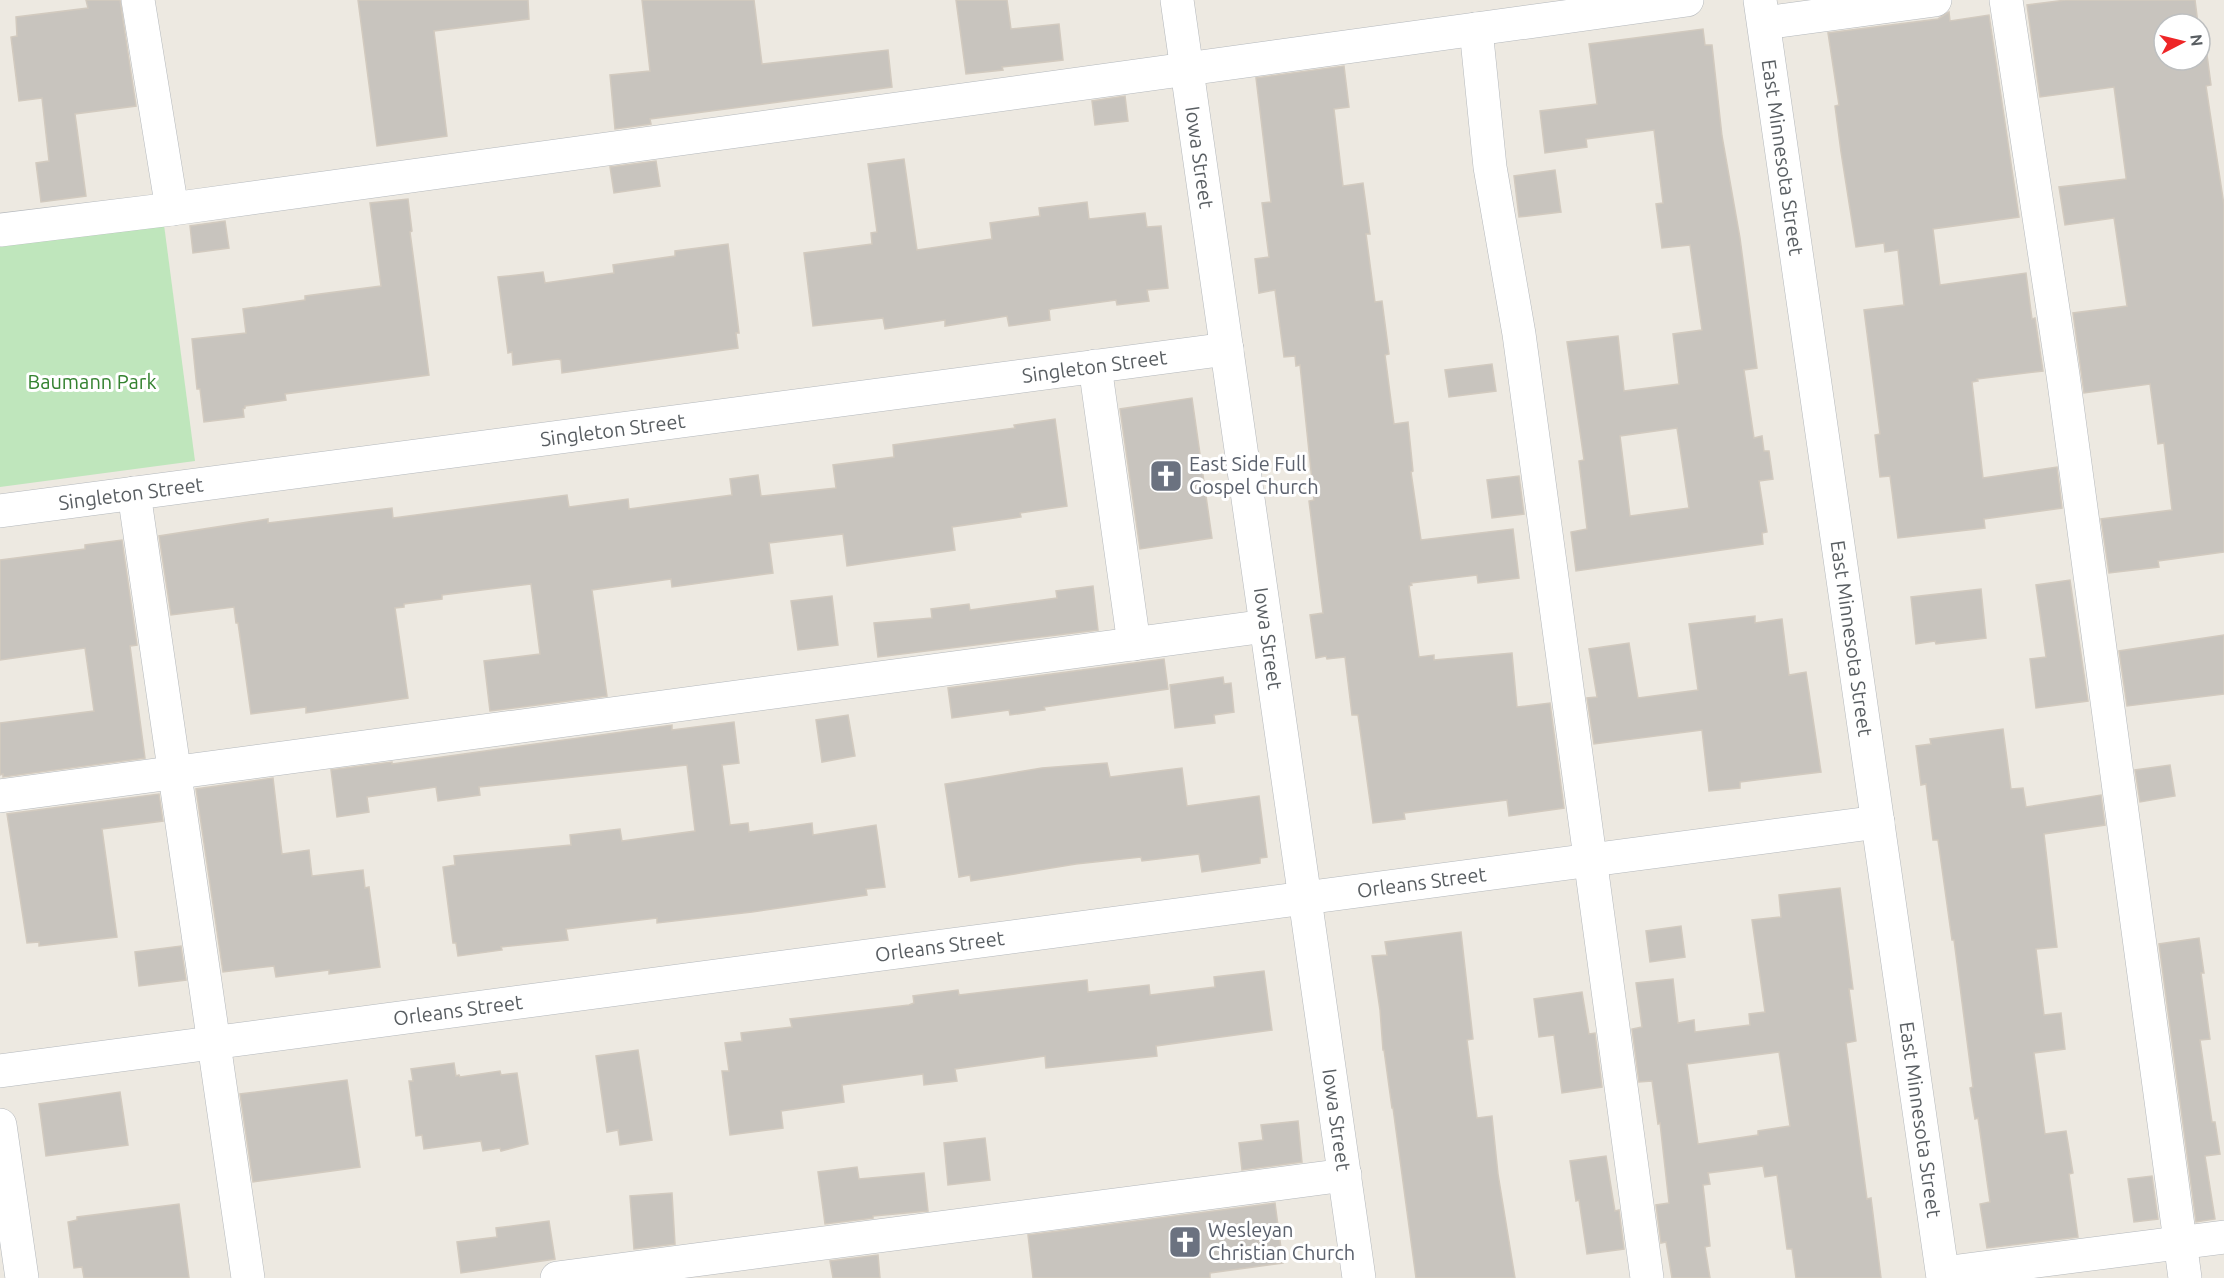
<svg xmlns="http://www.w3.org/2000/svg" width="2224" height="1278" font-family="Ubuntu,sans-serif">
  <rect width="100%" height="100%" fill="#ede9e1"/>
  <!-- green -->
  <polygon fill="#bfe6bc" points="163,217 195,461 0,487 0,238"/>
  <!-- building -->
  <g fill="#c8c4be" stroke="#d2cabf" stroke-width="1.5" fill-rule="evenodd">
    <polygon points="86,0 120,0 136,106 75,114 86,196 41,202 36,163 49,161 42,98 19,101 11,37 17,36 16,17 88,8"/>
    <polygon points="358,0 528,0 529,19 434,31 447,136 377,146"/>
    <polygon points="642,0 754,0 762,64 888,50 892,87 650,119 651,124 615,129 610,75 650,71"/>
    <polygon points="956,0 1007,0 1011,29 1059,24 1063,60 1002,67 1003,70 966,74"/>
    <polygon points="2066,0 2195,0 2198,24 2164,24 2164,60 2200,60 2200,39 2200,41 2205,40 2211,85 2206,86 2224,205 2224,552 2158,561 2159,567 2109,573 2101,519 2172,510 2164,443 2158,444 2150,384 2084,393 2073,313 2127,306 2114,218 2065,225 2059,187 2126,179 2126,177 2114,87 2040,97 2027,5"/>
    <polygon points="1949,12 1950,21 1989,15 2019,217 1933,229 1940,285 2026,273 2032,319 2035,318 2043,371 1977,379 1978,381 1972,382 1983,478 2057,467 2062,508 1984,519 1985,528 1898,538 1890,476 1880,477 1875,435 1880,434 1864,310 1904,305 1898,250 1885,252 1884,243 1856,247 1841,152 1835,106 1839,105 1828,33 1938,19"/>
    <path d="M1703,29L1705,45H1712L1722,136L1740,238L1757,368L1744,370L1754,438L1762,436L1764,451H1769L1773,479L1759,481L1767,532L1762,533L1763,544L1576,571L1571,532L1587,529L1579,461L1584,460L1567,342L1618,336L1624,391L1679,384L1673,334L1702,330L1690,245L1662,248L1656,204L1663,203L1654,130L1586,139L1587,147L1545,153L1540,111L1597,104L1589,44ZM1677,428L1689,508L1630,516L1620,436Z"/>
    <polygon points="1344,66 1349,107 1334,109 1343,186 1363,183 1370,234 1366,234 1375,302 1382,301 1389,354 1385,355 1394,424 1408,422 1413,471 1411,472 1421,540 1513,529 1519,578 1478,583 1477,575 1411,583 1412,585 1409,586 1419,657 1434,655 1434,660 1512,653 1517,707 1550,703 1564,808 1509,816 1507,800 1404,813 1405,819 1373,823 1358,715 1352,715 1345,657 1327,659 1326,656 1316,658 1310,615 1323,613 1309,501 1314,500 1300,365 1296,366 1295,356 1284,357 1275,290 1259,293 1255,259 1269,257 1262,203 1271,202 1256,78"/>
    <polygon points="1125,96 1128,121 1095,125 1092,101"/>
    <polygon points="904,159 917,250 992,239 990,223 1040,216 1039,208 1087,202 1089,219 1145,213 1147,227 1161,226 1168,288 1147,290 1149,301 1117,305 1116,300 1051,309 1049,310 1050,320 1009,326 1007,316 945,326 945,320 885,329 883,318 813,326 804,253 872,244 871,233 877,232 868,164"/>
    <polygon points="656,161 660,186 614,193 610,167"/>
    <polygon points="1555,170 1561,212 1519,217 1514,176"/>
    <polygon points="408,199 412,231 410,232 429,375 285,394 286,400 245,406 245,408 243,409 244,417 204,422 200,389 197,389 192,339 246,333 243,309 305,300 305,296 381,286 370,203"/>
    <polygon points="225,221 229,248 193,253 190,226"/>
    <polygon points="728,244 739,333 736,333 738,348 562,373 561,360 558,359 513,365 512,352 508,353 498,277 543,272 545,283 614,273 613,265 675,256 675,251"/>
    <polygon points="1492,364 1496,391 1449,397 1445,370"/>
    <polygon points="1192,398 1212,538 1140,549 1120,409"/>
    <polygon points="1055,419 1067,506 1020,513 1021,517 952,527 955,550 847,566 843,534 769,543 773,573 672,587 671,579 592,590 607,696 490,711 484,661 540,654 531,584 442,595 442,599 404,604 404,607 395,608 408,698 306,713 306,707 251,714 238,623 236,623 234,607 171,615 159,536 268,519 268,523 392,508 393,518 567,495 569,507 628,499 629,509 732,495 730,479 758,475 761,496 836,488 833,465 894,457 893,445 1015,428 1014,425"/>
    <polygon points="1519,476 1524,514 1492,518 1487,480"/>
    <polygon points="122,540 137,645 130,646 145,758 3,777 3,774 0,775 0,723 94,711 85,648 0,660 0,560 85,549 85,545"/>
    <polygon points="2070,580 2088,701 2036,708 2030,659 2046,657 2036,585"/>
    <polygon points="1093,586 1098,630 878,657 874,623 932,618 931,609 969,604 970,610 1057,598 1056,591"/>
    <polygon points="1981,589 1986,638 1936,644 1935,641 1916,644 1911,597"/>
    <polygon points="832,596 838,645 798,650 791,601"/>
    <polygon points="1755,616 1755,623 1782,619 1789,675 1806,672 1821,772 1740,782 1740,788 1709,791 1702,730 1594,744 1587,698 1597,697 1589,649 1629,643 1638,698 1698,690 1689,624"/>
    <polygon points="2224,635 2224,694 2127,706 2119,651"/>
    <polygon points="1164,659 1168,689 1044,707 1045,710 1010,715 1009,710 952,718 948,688"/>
    <polygon points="1223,677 1224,684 1231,683 1234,712 1214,715 1215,723 1175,728 1170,685"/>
    <polygon points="848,715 855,756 822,762 816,720"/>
    <polygon points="734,722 739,763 722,765 730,825 748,823 749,832 812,823 813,835 876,825 885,887 866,889 867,895 752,912 657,923 657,918 566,929 568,940 501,947 502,950 458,956 456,943 453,943 443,867 455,865 454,856 571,845 570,835 620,829 622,841 695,831 687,765 479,787 480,795 438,801 436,787 367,797 369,812 337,817 331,770 392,762 392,764 672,725 672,730"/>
    <polygon points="2003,729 2011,789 2023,788 2026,807 2101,795 2105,825 2044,834 2057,947 2036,949 2044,1015 2061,1013 2065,1049 2034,1053 2045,1134 2066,1131 2073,1173 2069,1174 2078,1237 1987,1248 1980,1204 1990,1202 1978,1118 1975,1119 1970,1088 1973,1087 1954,940 1952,940 1938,840 1933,840 1926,784 1921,785 1916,746 1931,744 1930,739"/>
    <polygon points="1107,763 1110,777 1182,768 1187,806 1259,796 1267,857 1260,858 1260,863 1202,872 1199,854 1142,861 1141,857 1076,864 971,881 970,875 959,877 945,784 1042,768"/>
    <polygon points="2170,765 2175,796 2140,802 2135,770"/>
    <polygon points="273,778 282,854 309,850 312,876 363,870 365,888 369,887 380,967 329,974 329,970 276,977 274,966 223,972 196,789"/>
    <polygon points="159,794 163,821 102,829 117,937 39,946 39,942 27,943 7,814"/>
    <path d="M1840,888L1853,989H1849L1856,1041L1846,1043L1867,1199L1871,1198L1881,1278H1796L1792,1249H1787L1777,1175L1765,1177L1763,1166L1708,1173L1710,1184L1703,1185L1710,1246L1705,1247L1710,1278H1672L1666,1242L1661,1243L1656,1205L1669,1203L1660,1123L1658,1124L1652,1081L1639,1082L1632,1029L1642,1027L1636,983L1673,979L1678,1023L1694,1020L1695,1032L1750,1025L1749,1014L1765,1012L1752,920L1781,917L1779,895ZM1779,1052L1790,1126L1758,1131V1135L1698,1144L1687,1064Z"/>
    <polygon points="1681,926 1685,957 1650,962 1646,931"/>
    <polygon points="1461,932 1473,1039 1467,1040 1477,1118 1492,1116 1498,1174 1515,1278 1416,1278 1393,1108 1392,1108 1384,1050 1383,1050 1380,1010 1372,956 1387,955 1385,942"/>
    <polygon points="2199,938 2204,973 2201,973 2210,1039 2200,1040 2212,1122 2215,1122 2220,1154 2205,1156 2215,1219 2196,1222 2159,944"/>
    <polygon points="181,946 186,980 139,986 135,952"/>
    <polygon points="1264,971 1272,1030 1156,1046 1157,1056 1046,1068 1045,1056 955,1069 957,1081 924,1085 923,1074 842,1085 844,1102 781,1111 783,1128 730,1135 722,1071 729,1071 725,1043 742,1041 741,1033 792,1027 790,1019 909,1005 914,1003 913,996 958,990 959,995 1087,980 1088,992 1149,985 1150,995 1215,987 1214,977"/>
    <polygon points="1582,992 1589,1034 1595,1033 1602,1087 1562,1093 1554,1035 1539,1037 1534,999"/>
    <polygon points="638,1050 652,1140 620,1145 618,1130 607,1132 596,1056"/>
    <polygon points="454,1063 456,1076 459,1075 460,1077 500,1071 501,1075 517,1073 528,1144 501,1151 500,1148 483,1151 481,1141 424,1149 422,1135 416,1136 409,1081 413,1081 411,1069"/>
    <polygon points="347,1080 360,1167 253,1182 240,1094"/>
    <polygon points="120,1092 128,1145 46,1156 39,1104"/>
    <polygon points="1298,1121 1302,1162 1242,1170 1239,1143 1263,1140 1261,1125"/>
    <polygon points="985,1138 990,1180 948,1185 944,1143"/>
    <polygon points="1606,1156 1615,1211 1619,1210 1624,1249 1587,1254 1579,1200 1576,1201 1570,1161"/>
    <polygon points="857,1167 859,1179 924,1173 928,1211 873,1216 873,1218 825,1224 818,1172"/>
    <polygon points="2152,1176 2158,1219 2134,1222 2128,1179"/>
    <polygon points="672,1193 675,1244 634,1249 630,1196"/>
    <polygon points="1275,1203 1283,1263 1210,1273 1210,1278 1033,1278 1028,1235"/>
    <polygon points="179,1204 189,1278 84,1278 82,1267 74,1268 68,1222 77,1220 77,1217"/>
    <polygon points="549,1221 555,1259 461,1273 457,1242 497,1237 496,1228"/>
    <polygon points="878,1255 880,1278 833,1278 830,1261"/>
  </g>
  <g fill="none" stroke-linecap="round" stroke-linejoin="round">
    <!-- minor casing -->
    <g stroke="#b4b8bc" stroke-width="34">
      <g id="minor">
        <polyline points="138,0 172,209"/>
        <path id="s1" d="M1177,0L1359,1278"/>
        <path id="s2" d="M1760,0L1943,1278"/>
        <polyline points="2006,0 2063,375 2185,1278"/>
        <polyline points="1764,23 1935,0"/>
        <polyline points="1476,29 1490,167 1519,334 1647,1278"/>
        <polyline points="0,230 172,209 1687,0"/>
        <polyline points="1095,366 1134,644"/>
        <polyline points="134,493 248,1278"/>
        <path id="s3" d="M0,511L1227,349"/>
        <polyline points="0,796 1266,626"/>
        <path id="s4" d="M0,1071L1878,822"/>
        <polyline points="0,1125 22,1278"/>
        <polyline points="1943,1273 2224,1237"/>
        <polyline points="557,1278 1345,1175"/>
      </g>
    </g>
    <!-- minor -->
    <use href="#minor" stroke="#fff" stroke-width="33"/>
  </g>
  <!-- icons -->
  <defs>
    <g id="church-square" transform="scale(1.725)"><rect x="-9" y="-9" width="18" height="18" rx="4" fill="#6b7280" stroke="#fff"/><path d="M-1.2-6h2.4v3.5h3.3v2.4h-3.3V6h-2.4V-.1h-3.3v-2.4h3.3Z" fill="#fff"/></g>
  </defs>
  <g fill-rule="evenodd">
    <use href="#church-square" x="1166" y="476"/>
    <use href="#church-square" x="1185" y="1242"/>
  </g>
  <g text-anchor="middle" stroke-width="6" stroke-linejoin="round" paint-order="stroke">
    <!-- street labels -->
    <g font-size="20" fill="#595e62" stroke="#fff">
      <text dy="7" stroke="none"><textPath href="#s1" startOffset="159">Iowa Street</textPath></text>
      <text dy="7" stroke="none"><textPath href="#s2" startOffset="159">East Minnesota Street</textPath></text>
      <text dy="7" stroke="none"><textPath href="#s3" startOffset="1104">Singleton Street</textPath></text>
      <text dy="7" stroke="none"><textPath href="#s3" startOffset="618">Singleton Street</textPath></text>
      <text dy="7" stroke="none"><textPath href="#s3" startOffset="132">Singleton Street</textPath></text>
      <text dy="7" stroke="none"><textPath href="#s1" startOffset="645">Iowa Street</textPath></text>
      <text dy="7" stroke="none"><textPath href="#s2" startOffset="645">East Minnesota Street</textPath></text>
      <text dy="7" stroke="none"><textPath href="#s4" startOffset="1434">Orleans Street</textPath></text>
      <text dy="7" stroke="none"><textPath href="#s4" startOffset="948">Orleans Street</textPath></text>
      <text dy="7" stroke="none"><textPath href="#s4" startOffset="462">Orleans Street</textPath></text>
      <text dy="7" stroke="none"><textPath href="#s1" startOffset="1131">Iowa Street</textPath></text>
      <text dy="7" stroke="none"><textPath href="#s2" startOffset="1131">East Minnesota Street</textPath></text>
    </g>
    <!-- park labels -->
    <g font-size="20" fill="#348230" stroke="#fff">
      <text x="92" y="389">Baumann Park</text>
    </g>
    <!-- worship labels -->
    <g font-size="20" fill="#5b616d" stroke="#fff" text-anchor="start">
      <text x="1189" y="471">East Side Full<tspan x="1189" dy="23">Gospel Church</tspan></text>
      <text x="1208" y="1237">Wesleyan<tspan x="1208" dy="23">Christian Church</tspan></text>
    </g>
  </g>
  <!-- north arrow -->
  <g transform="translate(2182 42) rotate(83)"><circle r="28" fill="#ffffff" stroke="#bdbfc0" stroke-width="1.5"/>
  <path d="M0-4.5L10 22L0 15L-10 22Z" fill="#ee2527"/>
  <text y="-9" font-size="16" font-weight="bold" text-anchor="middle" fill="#595e62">N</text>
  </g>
</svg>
